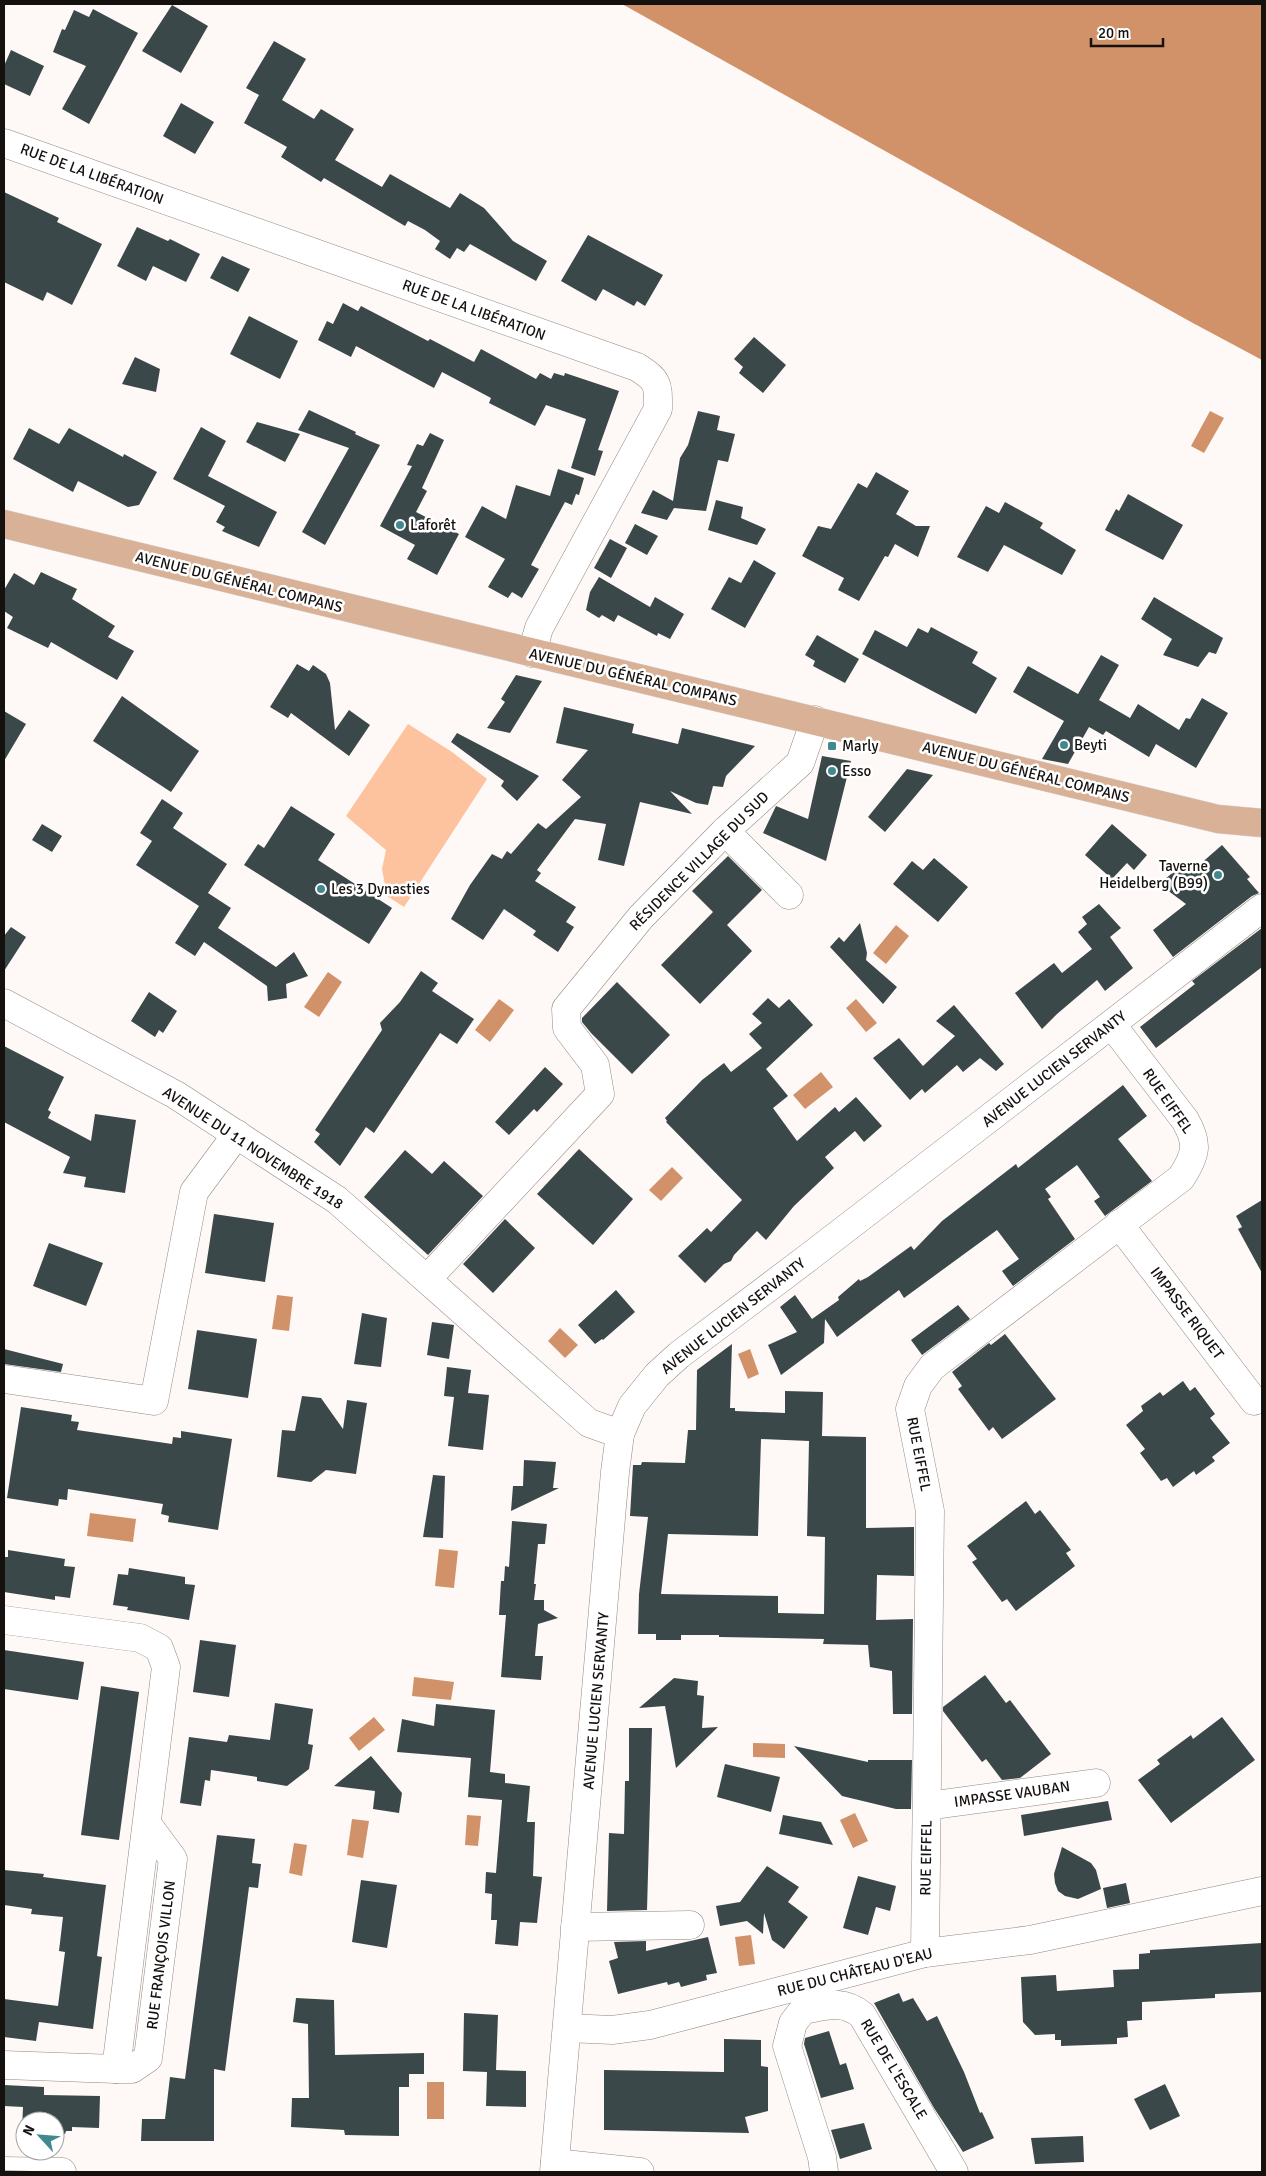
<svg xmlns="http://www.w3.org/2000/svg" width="1266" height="2176" font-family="Signika,sans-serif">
  <rect width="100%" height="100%" fill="#fef9f6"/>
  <!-- green -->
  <polygon fill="#fdc29e" points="408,724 452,752 487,779 404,907 387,896 382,869 386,850 346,816"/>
  <!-- water -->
  <g fill="#d1926a">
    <polygon points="622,4 1262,4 1262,360 1191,322"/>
    <polygon points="1210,411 1224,418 1204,453 1191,446"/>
    <polygon points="896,925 909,936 886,964 873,953"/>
    <polygon points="328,972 342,982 319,1017 304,1007"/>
    <polygon points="499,999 514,1010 490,1042 475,1030"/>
    <polygon points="856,999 877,1023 866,1032 846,1008"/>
    <polygon points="821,1072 833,1087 805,1109 793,1095"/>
    <polygon points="672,1167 683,1178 661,1201 649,1190"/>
    <polygon points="277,1295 293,1297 289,1331 272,1329"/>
    <polygon points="560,1328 578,1345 565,1358 548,1341"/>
    <polygon points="750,1349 759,1374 748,1379 738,1354"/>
    <polygon points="90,1513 136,1519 133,1542 87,1536"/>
    <polygon points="439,1549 458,1551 454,1588 435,1586"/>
    <polygon points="414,1677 454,1682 451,1700 412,1696"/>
    <polygon points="374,1717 385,1730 359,1751 349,1738"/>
    <polygon points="753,1743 785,1744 785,1758 753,1757"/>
    <polygon points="855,1813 868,1841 853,1848 840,1820"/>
    <polygon points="467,1815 481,1816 478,1846 465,1845"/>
    <polygon points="352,1819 369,1821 363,1858 347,1855"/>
    <polygon points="294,1843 307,1845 302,1876 289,1873"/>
    <polygon points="751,1935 755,1964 739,1966 735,1937"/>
    <rect x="427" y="2082" width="17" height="37"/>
  </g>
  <!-- building -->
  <g fill="#3b4849" fill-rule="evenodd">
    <polygon points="172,5 208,26 181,73 142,51"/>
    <polygon points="93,9 138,33 89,124 62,109 86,66 53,52 62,29 65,30 74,10 89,17"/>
    <polygon points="274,41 306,59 282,100 314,119 321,109 354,129 335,160 382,187 390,174 450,208 460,193 484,208 513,241 547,261 536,281 470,244 464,252 457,248 450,259 435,249 440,241 425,230 408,221 405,226 324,178 321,182 281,157 287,147 244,123 259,95 246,88"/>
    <polygon points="11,50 44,66 30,96 4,84 4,66"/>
    <polygon points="181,103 214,122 195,154 163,136"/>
    <polygon points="4,192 59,218 57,222 102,244 72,305 47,292 43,301 4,282"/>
    <polygon points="137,227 168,241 170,239 200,254 186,282 153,266 146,281 117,266"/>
    <polygon points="588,235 663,275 645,306 637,301 634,306 603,289 596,301 561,281"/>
    <polygon points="222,256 250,269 238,292 210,278"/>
    <polygon points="343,303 358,311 361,306 428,341 430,339 474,362 481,349 536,379 540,373 551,379 554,373 564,376 565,373 619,391 598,450 603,451 595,476 571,468 586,419 546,405 535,426 489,403 491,398 442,372 434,388 356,346 351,357 318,340 327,321 333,324"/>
    <polygon points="249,316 298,341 280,379 230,354"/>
    <polygon points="754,337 786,365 763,393 739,373 743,367 734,359"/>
    <polygon points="135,357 160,369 156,392 122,384"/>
    <polygon points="309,410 356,432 355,434 370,441 380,445 325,545 302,532 349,448 298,430"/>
    <polygon points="698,411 720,416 717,430 735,434 728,462 718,460 706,511 674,508 667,520 641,513 653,490 673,501 680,458 688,445"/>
    <polygon points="257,422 300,434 285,462 246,442"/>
    <polygon points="201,427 226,441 208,476 277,512 259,547 222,531 225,527 216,522 225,506 173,479"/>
    <polygon points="29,428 59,444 69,428 123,457 124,454 157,472 139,505 128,507 78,481 73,492 13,459"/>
    <polygon points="430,433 444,440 422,488 427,491 416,512 459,534 437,575 407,559 415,545 380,526 412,466 407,465 417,444 423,446"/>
    <polygon points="558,469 584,478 579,495 576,494 572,505 565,502 531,565 539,569 522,598 512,592 508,598 488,587 505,559 465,537 482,506 506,519 516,485 550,496"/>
    <polygon points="876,472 909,491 896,514 916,526 930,526 918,557 895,544 888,557 885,556 859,601 838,590 844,578 802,556 818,526 831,529 858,483 867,488"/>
    <polygon points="1128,494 1183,525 1163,560 1105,530 1116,509 1119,511"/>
    <polygon points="716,500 743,507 741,518 766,529 757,545 708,530"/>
    <polygon points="1005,502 1043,523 1040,528 1076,550 1062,575 1004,545 988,572 957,557 986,506 999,513"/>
    <polygon points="635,524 658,536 647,555 625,543"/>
    <polygon points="610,539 627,548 611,578 594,568"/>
    <polygon points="754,560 776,573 745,628 711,609 729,577 741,583"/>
    <polygon points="41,572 77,589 72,599 115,626 108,637 134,651 117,680 51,642 48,648 7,628 13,617 4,611 4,590 14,573 34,585"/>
    <polygon points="599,577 650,607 655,597 684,614 670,639 658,633 657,636 618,615 614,622 602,615 599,618 586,610 590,592"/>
    <polygon points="1154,597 1223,638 1216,654 1209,652 1198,667 1163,655 1172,639 1141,619"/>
    <polygon points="931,627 978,652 972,663 997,678 976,714 862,654 875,630 907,647 918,628 928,633"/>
    <polygon points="817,635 859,659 845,683 813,666 815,661 805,655"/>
    <polygon points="1101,655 1119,665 1099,700 1130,718 1138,704 1179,730 1186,718 1190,719 1202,698 1228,713 1196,768 1156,744 1149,757 1106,731 1103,735 1089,727 1068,764 1042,759 1064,721 1013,692 1028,666 1078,694"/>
    <polygon points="297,664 309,671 313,665 326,674 330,683 335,730 349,710 370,725 349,756 291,713 288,718 270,707"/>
    <polygon points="516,675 542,681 510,733 487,728 505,702 501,699"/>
    <polygon points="122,696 199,751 171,792 93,741"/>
    <polygon points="564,707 634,724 632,733 678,744 682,728 755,746 726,776 723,787 713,786 708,805 696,803 670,791 692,814 640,802 624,866 598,860 606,824 575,819 537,870 541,873 535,881 576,907 566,922 574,927 558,952 533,935 536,931 504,909 483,940 451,919 470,885 492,854 502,859 507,851 511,854 538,823 546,829 581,797 562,780 588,750 556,743"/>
    <polygon points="4,711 26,724 4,761"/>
    <polygon points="457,733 539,776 517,801 501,786 504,781 451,742"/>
    <polygon points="822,756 851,761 826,861 763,833 776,806 808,819"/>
    <polygon points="907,769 933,775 885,832 868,817"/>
    <polygon points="162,799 183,813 173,828 227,864 208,893 231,908 218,928 276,967 294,952 308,976 286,984 287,998 268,1001 267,986 204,942 195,956 175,943 199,906 136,865 152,841 140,833"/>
    <polygon points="291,806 335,834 318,860 392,908 369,944 244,865 258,844 264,848"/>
    <polygon points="42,824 62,836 52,852 32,840"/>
    <polygon points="1112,824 1147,855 1134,870 1127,863 1112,879 1085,855"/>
    <polygon points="1222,845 1250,877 1247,879 1259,893 1252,896 1173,957 1153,930 1186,904 1159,884 1182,865 1199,865"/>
    <polygon points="728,856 762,890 727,925 752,951 700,1004 661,965 713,912 692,891"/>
    <polygon points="934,858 968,887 938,922 893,884 912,861 923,870"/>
    <polygon points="1099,904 1121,928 1110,937 1133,968 1105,991 1097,980 1057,1014 1042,1029 1015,993 1054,963 1062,973 1092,949 1078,932 1087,924 1082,917"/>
    <polygon points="860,923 867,953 866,960 897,987 883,1004 830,947 839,937 844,942"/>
    <polygon points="11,927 26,937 4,971 4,936"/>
    <polygon points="1262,928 1262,967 1156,1048 1140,1027 1195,984 1192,981"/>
    <polygon points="421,971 438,983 432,991 474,1019 457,1044 440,1033 374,1133 366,1127 340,1166 314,1142 320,1134 315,1130 382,1030 380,1023 400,1002"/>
    <polygon points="617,982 670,1035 632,1074 591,1033 582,1022 582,1018"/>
    <polygon points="149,992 177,1011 163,1033 159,1030 155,1037 131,1021"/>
    <polygon points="768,998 779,1008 789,999 813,1025 766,1069 788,1096 773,1108 797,1141 835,1107 839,1112 856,1097 882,1126 864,1142 855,1131 825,1157 834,1168 794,1206 766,1240 757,1231 734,1255 731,1261 724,1264 705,1283 678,1256 707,1228 711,1232 742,1200 666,1122 667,1121 665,1118 702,1080 724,1063 731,1072 762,1048 749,1034 762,1023 752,1014"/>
    <polygon points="954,1005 1004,1064 996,1071 980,1058 963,1072 957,1065 925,1093 922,1089 910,1100 873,1058 899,1038 923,1066 955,1036 936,1021"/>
    <polygon points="4,1046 64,1077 48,1110 51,1112 48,1118 91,1141 95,1114 136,1120 125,1193 84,1187 86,1177 63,1173 70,1157 4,1122"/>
    <polygon points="545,1067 563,1084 537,1112 534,1109 509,1135 495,1122"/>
    <polygon points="1123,1085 1147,1116 1118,1139 1152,1181 1105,1216 1094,1201 1100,1197 1077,1165 1045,1189 1051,1197 1048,1199 1075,1239 1013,1286 1002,1271 1019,1259 997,1230 904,1298 899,1290 837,1337 825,1319 824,1343 781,1375 768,1345 797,1332 780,1307 795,1295 812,1319 839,1300 838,1297 859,1279 860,1281 868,1277 911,1246 914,1250 942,1221 1016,1164 1018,1168"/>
    <polygon points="579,1149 633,1199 593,1245 537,1194"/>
    <polygon points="405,1150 432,1174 444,1161 483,1196 428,1255 364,1197"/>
    <polygon points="1262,1200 1262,1273 1238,1229 1242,1227 1236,1216"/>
    <polygon points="214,1214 274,1223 265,1282 205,1273"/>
    <polygon points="505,1219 535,1248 493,1293 463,1264"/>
    <polygon points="49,1243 103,1263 86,1306 33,1286"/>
    <polygon points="616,1290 635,1312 603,1340 602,1339 595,1344 578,1325"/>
    <polygon points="958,1305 970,1319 922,1355 911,1340"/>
    <polygon points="362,1313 387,1318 381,1367 354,1364"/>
    <polygon points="432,1322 454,1325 449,1359 427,1355"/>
    <polygon points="197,1330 257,1339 248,1398 188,1389"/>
    <polygon points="1005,1334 1056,1399 1002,1439 993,1427 989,1431 958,1389 962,1386 952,1372 989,1343 991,1345"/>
    <path d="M732,1344L730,1408H735V1411L785,1413V1391L823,1392L822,1436L866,1437V1528L914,1527V1576L877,1575L876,1620L913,1619L912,1714H893L892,1671L870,1667L868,1645L823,1644L824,1639L719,1637V1635H681V1640H656V1634H638L639,1594L648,1517L630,1516L633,1465H641L642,1462L685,1463L688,1430H696L697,1370ZM761,1439L809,1441L807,1536L825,1537L824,1614L778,1613V1596L661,1594L668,1534L758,1536Z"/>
    <polygon points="4,1349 63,1364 61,1372 4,1364"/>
    <polygon points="447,1367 471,1370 468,1393 489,1395 483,1450 448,1446 454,1397 444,1396"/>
    <polygon points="1183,1381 1190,1391 1195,1387 1215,1414 1210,1418 1230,1443 1212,1457 1215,1461 1196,1475 1194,1471 1173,1487 1167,1478 1161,1481 1140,1453 1145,1449 1126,1425 1143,1411 1141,1406 1160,1392 1163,1396"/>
    <polygon points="302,1396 321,1398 343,1429 347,1400 367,1403 356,1474 326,1470 311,1482 277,1477 282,1430 295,1431"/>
    <polygon points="21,1407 72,1415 71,1421 79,1422 77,1430 172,1444 173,1437 181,1438 181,1431 232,1439 218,1530 168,1522 169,1516 161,1514 163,1504 68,1489 67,1500 59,1499 58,1506 7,1498"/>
    <polygon points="524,1460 556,1462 553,1488 559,1488 511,1511 513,1486 523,1486"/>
    <polygon points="433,1475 445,1476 443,1538 423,1537"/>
    <polygon points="1026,1501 1035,1514 1040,1510 1071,1550 1066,1553 1075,1566 1016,1611 1007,1599 1002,1602 972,1562 977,1559 967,1546"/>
    <polygon points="512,1521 547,1524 545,1544 538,1544 534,1584 536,1584 534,1600 544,1600 544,1610 558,1618 538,1624 535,1656 543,1656 541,1680 501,1677 506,1615 499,1615 501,1581 504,1581 505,1566 509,1567"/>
    <polygon points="8,1550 65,1559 64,1566 75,1567 70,1598 55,1596 55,1600 4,1592 4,1557 8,1557"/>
    <polygon points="129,1568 185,1577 185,1584 195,1585 189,1620 127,1610 128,1607 113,1605 118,1574 128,1575"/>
    <polygon points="200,1640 236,1645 229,1697 193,1692"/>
    <polygon points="4,1650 84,1662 78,1700 4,1689"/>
    <polygon points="985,1675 1006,1703 1010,1700 1051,1754 1020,1778 1002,1780 986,1759 982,1762 943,1711 943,1707"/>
    <polygon points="674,1678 698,1681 697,1695 704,1696 702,1728 718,1727 676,1768 665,1706 639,1708"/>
    <polygon points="101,1686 139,1692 119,1840 81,1835"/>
    <polygon points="275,1703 313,1709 308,1744 313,1745 309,1769 287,1786 257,1781 257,1777 211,1770 210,1781 205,1780 201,1806 180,1803 189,1737 227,1742 229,1735 270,1740"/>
    <polygon points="436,1704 495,1710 490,1772 505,1774 505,1783 530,1786 527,1822 535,1822 533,1876 542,1877 537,1923 520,1922 518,1946 495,1944 497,1920 491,1920 492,1894 485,1893 486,1872 496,1873 502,1800 468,1797 471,1758 397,1752 402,1719 434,1726"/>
    <polygon points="1222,1717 1255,1760 1171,1823 1138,1780 1160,1764 1157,1760 1191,1735 1193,1739"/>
    <polygon points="629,1728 652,1728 647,1910 607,1911 609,1833 624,1834 625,1781 629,1781"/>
    <polygon points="794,1746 868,1762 868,1760 912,1760 911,1809 896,1809 842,1796"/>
    <polygon points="371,1756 402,1793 399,1813 373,1809 375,1791 334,1786"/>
    <polygon points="725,1764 780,1777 771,1812 717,1797"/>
    <polygon points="1108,1801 1112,1820 1024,1836 1021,1815"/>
    <polygon points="783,1815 821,1822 833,1845 779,1834"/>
    <polygon points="217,1835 255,1839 252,1863 261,1864 258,1888 249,1887 225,2071 214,2069 214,2141 141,2141 142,2119 165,2119 170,2077 185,2079"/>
    <polygon points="1062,1847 1091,1863 1096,1870 1101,1889 1078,1899 1065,1896 1058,1891 1055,1883 1054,1874"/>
    <polygon points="767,1866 799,1887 788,1902 808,1917 784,1949 772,1940 764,1913 763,1934 747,1921 720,1926 716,1906 740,1902"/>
    <polygon points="4,1870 44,1874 43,1877 106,1885 97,1956 102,1957 93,2029 39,2022 36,2041 4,2037 4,1999 58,2006 65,1952 59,1951 63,1917 31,1914 32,1909 4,1905"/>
    <polygon points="858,1876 896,1886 890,1911 876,1907 868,1935 843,1928"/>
    <polygon points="361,1880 397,1885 387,1948 352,1942"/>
    <polygon points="1126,1883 1130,1903 1107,1908 1103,1888"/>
    <polygon points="708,1937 717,1973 706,1975 707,1980 681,1987 679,1982 668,1985 667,1982 618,1994 609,1961 618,1958 614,1942 646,1941 646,1951"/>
    <polygon points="1262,1943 1262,1992 1215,1994 1215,1998 1142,2002 1142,2020 1127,2021 1128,2037 1117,2038 1117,2044 1061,2046 1061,2040 1055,2040 1055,2034 1035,2035 1023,2022 1021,1977 1056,1975 1057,1991 1114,1987 1113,1970 1139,1969 1139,1954 1150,1953 1150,1950"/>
    <polygon points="899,1993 903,2002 913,1998 927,2021 937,2016 964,2072 980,2113 982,2112 994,2138 963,2152 934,2108 874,2003"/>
    <polygon points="296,1998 334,2000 335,2055 424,2053 424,2074 409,2074 409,2087 399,2087 399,2136 345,2135 344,2130 291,2127 292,2098 309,2098 308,2024 293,2022"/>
    <polygon points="464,2013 498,2015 496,2070 526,2071 526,2107 486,2106 487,2072 463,2071"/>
    <polygon points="829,2031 840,2065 846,2063 854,2089 821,2098 804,2044 805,2038"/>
    <polygon points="724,2039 761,2040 761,2066 768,2067 768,2111 745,2117 749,2133 604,2130 604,2070 724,2072"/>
    <polygon points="1165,2084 1180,2116 1150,2130 1134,2099"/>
    <polygon points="4,2085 44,2087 44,2095 100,2096 99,2128 72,2127 72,2131 66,2131 65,2134 55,2133 55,2121 25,2121 25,2130 22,2130 23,2107 4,2106"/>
    <polygon points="864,2123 872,2149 840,2159 831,2130"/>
    <polygon points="1083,2136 1084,2162 1035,2164 1031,2138"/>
  </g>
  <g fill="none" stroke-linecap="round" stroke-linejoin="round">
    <!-- minor casing -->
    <g stroke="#938881" stroke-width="29">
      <g id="minor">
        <path d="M4,143L637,367C659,381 658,384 658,409L539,628L532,653"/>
        <polyline points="725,831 789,895"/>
        <polyline points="4,1003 176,1095 337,1200 589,1423 620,1434"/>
        <polyline points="1119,1224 1254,1401"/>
        <polyline points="428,1278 600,1094 595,1065 567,1028 566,1009 641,917 725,831 800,763 815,720"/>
        <polyline points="4,1379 154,1401 194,1192 237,1134"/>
        <polyline points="4,1620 140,1638 159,1648 166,1667 116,2069 4,2065"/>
        <polyline points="927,1806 1096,1783"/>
        <polyline points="575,1927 690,1925"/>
        <path d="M925,1953L930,1511L910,1409L918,1386L932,1367L1181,1178C1196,1155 1199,1144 1185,1120L1112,1025"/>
        <polyline points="567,2028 612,2030 650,2025 925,1953 1030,1940 1262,1891"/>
        <polyline points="116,2069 132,2069 148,2058 173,1859 148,1825"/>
        <polyline points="555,2163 640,2172"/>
        <polyline points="4,2171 62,2172"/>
        <polyline points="554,2172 615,1472 620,1434 632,1406 657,1375 679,1355 809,1257 1262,908"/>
        <path d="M824,2172L822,2157L787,2046L793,2023L803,2010C826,2006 842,1999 862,2015L954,2172"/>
      </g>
    </g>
    <!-- major casing -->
    <g stroke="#d5d4d4" stroke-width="29">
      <polyline id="major" points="4,524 1218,819 1262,823"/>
    </g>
    <!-- minor -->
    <use href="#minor" stroke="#fff" stroke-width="28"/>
    <!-- major -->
    <use href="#major" stroke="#d9b197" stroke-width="28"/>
    <!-- tram -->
    <polyline stroke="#6e6967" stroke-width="1" points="4,2171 62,2172"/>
  </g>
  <!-- markers -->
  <g fill="#42898f" stroke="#fff" stroke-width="2">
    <circle cx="400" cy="525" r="5"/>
    <circle cx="1064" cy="745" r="5"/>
    <rect x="827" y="741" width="10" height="10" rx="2.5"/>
    <circle cx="832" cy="771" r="5"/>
    <circle cx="1218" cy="875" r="5"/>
    <circle cx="321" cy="889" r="5"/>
  </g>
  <g text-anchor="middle" stroke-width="5" stroke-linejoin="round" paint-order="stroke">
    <!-- street labels -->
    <g font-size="15" fill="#15110f" stroke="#fff">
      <text transform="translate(92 174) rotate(20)" y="5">RUE DE LA LIBÉRATION</text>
      <text transform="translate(474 310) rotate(20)" y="5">RUE DE LA LIBÉRATION</text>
      <text transform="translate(239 582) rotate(14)" y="5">AVENUE DU GÉNÉRAL COMPANS</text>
      <text transform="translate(633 677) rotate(13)" y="5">AVENUE DU GÉNÉRAL COMPANS</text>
      <text transform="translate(1026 772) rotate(14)" y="5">AVENUE DU GÉNÉRAL COMPANS</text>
      <text transform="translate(699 861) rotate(-45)" y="5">RÉSIDENCE VILLAGE DU SUD</text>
      <text transform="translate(1054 1069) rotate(-38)" y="5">AVENUE LUCIEN SERVANTY</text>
      <text transform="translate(1168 1101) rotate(55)" y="5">RUE EIFFEL</text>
      <text transform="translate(253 1148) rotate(33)" y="5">AVENUE DU 11 NOVEMBRE 1918</text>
      <text transform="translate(1187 1313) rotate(53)" y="5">IMPASSE RIQUET</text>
      <text transform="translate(733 1316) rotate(-38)" y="5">AVENUE LUCIEN SERVANTY</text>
      <text transform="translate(919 1454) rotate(79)" y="5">RUE EIFFEL</text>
      <text transform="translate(596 1701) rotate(-85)" y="5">AVENUE LUCIEN SERVANTY</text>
      <text transform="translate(1012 1794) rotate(-8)" y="5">IMPASSE VAUBAN</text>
      <text transform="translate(926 1858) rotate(-89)" y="5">RUE EIFFEL</text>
      <text transform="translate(161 1955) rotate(-83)" y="5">RUE FRANÇOIS VILLON</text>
      <text transform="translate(855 1972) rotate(-14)" y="5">RUE DU CHÂTEAU D'EAU</text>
      <text transform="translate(894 2069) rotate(59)" y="5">RUE DE L'ESCALE</text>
    </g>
    <!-- poi labels -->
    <g font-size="15" fill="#15110f" stroke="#fff" text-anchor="start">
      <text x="410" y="530">Laforêt</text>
      <text x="1074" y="750">Beyti</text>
      <text x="842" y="751">Marly</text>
      <text x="842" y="776">Esso</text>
      <text x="1208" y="871" text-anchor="end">Taverne<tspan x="1208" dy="17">Heidelberg (B99)</tspan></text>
      <text x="331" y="894">Les 3 Dynasties</text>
    </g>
  </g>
  <!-- border -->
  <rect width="1266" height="2176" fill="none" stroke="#15110f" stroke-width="10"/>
  <!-- north arrow -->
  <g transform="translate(40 2136) rotate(296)"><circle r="24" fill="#ffffff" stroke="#a1a09f"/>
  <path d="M0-4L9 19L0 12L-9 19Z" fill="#42898f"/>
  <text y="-8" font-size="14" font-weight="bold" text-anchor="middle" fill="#15110f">N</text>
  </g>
  <!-- scale -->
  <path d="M1091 38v8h72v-8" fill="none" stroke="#15110f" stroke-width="2.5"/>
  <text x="1098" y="38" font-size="15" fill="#15110f" stroke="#ffffff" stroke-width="4" paint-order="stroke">20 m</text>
</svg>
